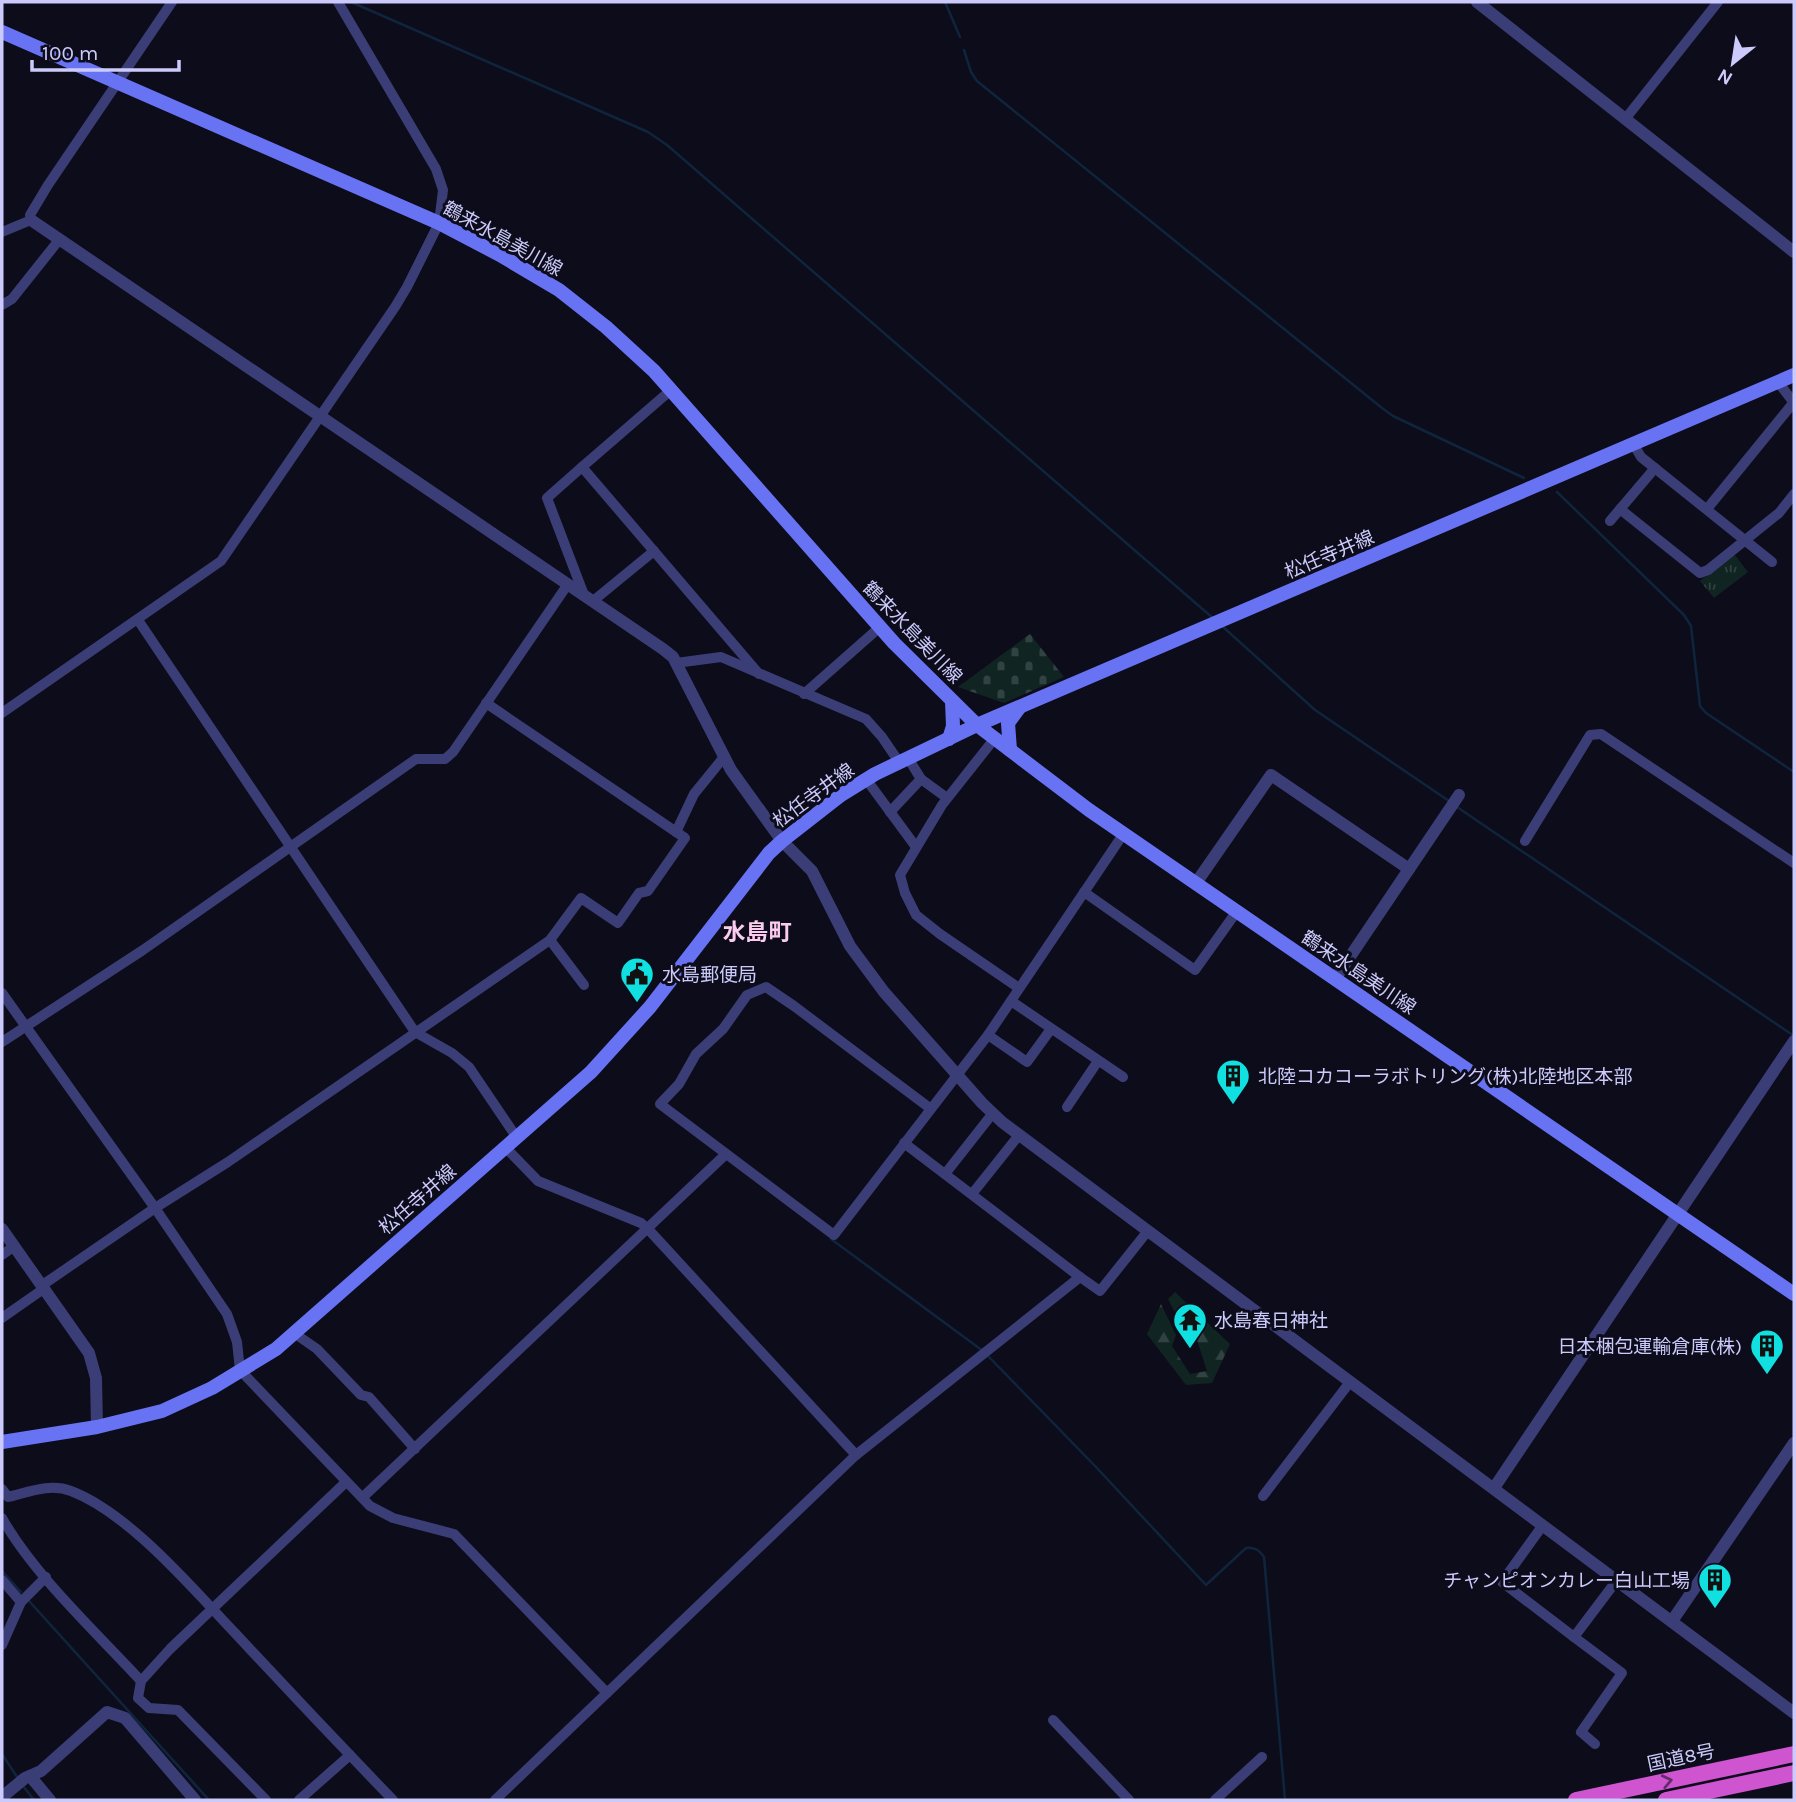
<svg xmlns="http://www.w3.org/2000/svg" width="1796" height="1802" font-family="Karla,'Noto Sans JP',sans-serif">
  <defs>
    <pattern id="forest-firs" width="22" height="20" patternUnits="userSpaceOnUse" patternTransform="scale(1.75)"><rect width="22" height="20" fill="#102421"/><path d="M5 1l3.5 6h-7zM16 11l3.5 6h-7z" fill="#314242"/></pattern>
    <pattern id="cemetery-stones" width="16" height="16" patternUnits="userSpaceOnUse" patternTransform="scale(1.75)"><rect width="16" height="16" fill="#102421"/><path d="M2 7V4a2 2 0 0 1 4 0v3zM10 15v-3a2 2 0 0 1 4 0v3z" fill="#314242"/></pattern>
    <pattern id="park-tufts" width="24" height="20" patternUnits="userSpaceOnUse" patternTransform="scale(1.75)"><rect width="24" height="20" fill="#102421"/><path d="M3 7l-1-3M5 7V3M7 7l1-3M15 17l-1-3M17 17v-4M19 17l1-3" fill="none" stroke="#314242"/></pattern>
  </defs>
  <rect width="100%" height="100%" fill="#0d0c1b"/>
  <!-- forest -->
  <polygon fill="url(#forest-firs)" points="1175,1292 1230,1344 1212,1383 1186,1385 1147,1334 1161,1304 1176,1335 1172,1346 1190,1374 1207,1371 1196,1337 1185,1332 1168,1299"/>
  <!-- cemetery -->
  <polygon fill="url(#cemetery-stones)" points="1030,634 1064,677 1004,703 958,687"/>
  <!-- park -->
  <polygon fill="url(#park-tufts)" points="1734,554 1748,572 1714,598 1700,581"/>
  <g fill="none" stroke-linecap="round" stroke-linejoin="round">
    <!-- stream -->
    <g stroke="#0f253d" stroke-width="2.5">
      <polyline points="351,2 648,132 667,145 1214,619"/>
      <polyline points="945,2 960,37"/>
      <polyline points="964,50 971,72 977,81 1382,408 1393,416 1524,478"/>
      <polyline points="1557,492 1684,615 1691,626 1700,706 1706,713 1794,772"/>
      <polyline points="1222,626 1315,710 1449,801"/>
      <polyline points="1457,807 1794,1036"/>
      <polyline points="831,1239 983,1351"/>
      <path d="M989,1357L1095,1466L1206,1585L1246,1548C1255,1547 1259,1550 1264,1557L1285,1800"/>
      <polyline points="2,1571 21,1592"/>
      <polyline points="29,1601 209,1800"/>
      <polyline points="2,1754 17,1777"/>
      <polyline points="23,1786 34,1800"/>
    </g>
    <!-- minor -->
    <g stroke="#3b3e76" stroke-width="10">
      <polyline points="1626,118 1718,2"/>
      <polyline points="2,232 31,220 30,215 48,185 172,2"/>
      <polyline points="2,305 12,299 59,240"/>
      <polyline points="1778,382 1794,403"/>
      <polyline points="1634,445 1641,457 1772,562"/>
      <polyline points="582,467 671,390"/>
      <polyline points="1620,509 1700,573 1708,570 1779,513 1794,494"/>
      <polyline points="1707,509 1794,402"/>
      <polyline points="1610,521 1655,468"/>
      <polyline points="584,595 547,498 582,467 759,674"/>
      <polyline points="593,601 654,551"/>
      <polyline points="138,620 415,1032 452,1053 469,1067 517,1138"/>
      <polyline points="676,663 721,657 866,719 882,737 899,762"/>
      <polyline points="804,694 880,627"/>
      <polyline points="2,713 221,561 395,307 407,287 439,223 443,190 436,169 338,2"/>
      <polyline points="995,738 942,805 900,875 905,893 916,915 940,934 1019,988"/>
      <polyline points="908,758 921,779 947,798"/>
      <polyline points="866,779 916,847"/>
      <polyline points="890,812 921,779"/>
      <polyline points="676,832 694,794 724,757"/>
      <polyline points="1525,841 1590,735 1601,734 1794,863"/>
      <polyline points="1084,892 1195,970 1237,911"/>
      <polyline points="550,940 584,985"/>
      <polyline points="2,993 155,1208 227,1314 237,1342 240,1370 370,1506 393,1518 454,1534 607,1693"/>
      <polyline points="1011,1001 1123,1077"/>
      <polyline points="988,1035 1027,1062 1051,1029"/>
      <polyline points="2,1042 143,950 416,759 445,759 453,752 568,584"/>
      <polyline points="1067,1107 1098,1061"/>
      <polyline points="931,1109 794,1006 766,987 747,995 723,1029 696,1054 679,1084 660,1104 834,1235 988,1035 1124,833"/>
      <polyline points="904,1143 1080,1277"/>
      <polyline points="505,1147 538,1181 641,1223 648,1229 856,1455"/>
      <polyline points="945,1174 993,1113"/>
      <polyline points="972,1194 1019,1135"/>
      <polyline points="2,1255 13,1247"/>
      <polyline points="41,1286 155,1208 228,1162 550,940 581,898 618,923 639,893 648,891 685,838 486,703"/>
      <polyline points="2,1318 42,1290"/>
      <polyline points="294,1333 317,1349 361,1395 369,1397 415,1449"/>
      <path d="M2,1489L8,1497C29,1492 50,1483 71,1491C129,1513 192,1588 235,1633C287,1689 340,1745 393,1800"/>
      <polyline points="1263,1496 1350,1382"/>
      <polyline points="363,1497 726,1154"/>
      <path d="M2,1518C34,1575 97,1633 141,1681"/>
      <polyline points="1543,1525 1502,1582 1574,1637"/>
      <polyline points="2,1580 21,1602"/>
      <polyline points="2,1645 21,1602 46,1577"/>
      <polyline points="1053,1720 1129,1800"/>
      <polyline points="1595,1744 1581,1732 1622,1673 1574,1637 1617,1580"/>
      <polyline points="266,1800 178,1710 149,1708 138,1698 141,1681 170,1649 346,1482"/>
      <polyline points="299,1800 350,1755"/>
      <polyline points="495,1800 856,1455 1080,1277 1100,1291 1147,1232"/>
      <polyline points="1215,1800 1262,1757"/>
    </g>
    <!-- tertiary -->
    <g stroke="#3b3e76" stroke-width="12">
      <polyline points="1477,2 1794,252"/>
      <polyline points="31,220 663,649 673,657 731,770 782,841 812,871 850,946 884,992 982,1103 1002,1122 1794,1713"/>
      <polyline points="1196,883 1271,775 1409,869"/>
      <polyline points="1335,979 1459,795"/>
      <polyline points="2,1229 89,1353 96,1378 97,1427"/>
      <polyline points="1494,1488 1794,1041"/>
      <polyline points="1672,1621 1794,1443"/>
      <polyline points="30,1776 50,1800"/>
      <polyline points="2,1797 25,1778 41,1771 107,1712 125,1718 195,1800"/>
    </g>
    <!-- secondary -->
    <g stroke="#6873f4" stroke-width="14">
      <polyline points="2,32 439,223 500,255 559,290 606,327 654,371 894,643 977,725 1089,810 1794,1294"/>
      <polyline points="949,739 953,726 952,701"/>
      <polyline points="1010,750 1008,723 1019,708"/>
      <polyline points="2,1442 97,1427 162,1411 212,1388 276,1349 591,1072 650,1007 769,853 782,841 841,795 875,774 977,725 1794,375"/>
    </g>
    <!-- trunk -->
    <g stroke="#ce54d0" stroke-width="16">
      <polyline points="1576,1800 1794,1754"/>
      <polyline points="1666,1800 1794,1773"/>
    </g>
  </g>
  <!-- one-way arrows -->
  <defs><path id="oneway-chevron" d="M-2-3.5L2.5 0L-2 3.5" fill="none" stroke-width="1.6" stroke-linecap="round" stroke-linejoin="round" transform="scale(1.75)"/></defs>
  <use stroke="#642c6c" href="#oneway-chevron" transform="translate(1667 1781) rotate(-12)"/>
  <!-- icons -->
  <defs>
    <g id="civic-pin" transform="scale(1.75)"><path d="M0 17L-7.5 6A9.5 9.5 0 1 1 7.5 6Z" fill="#11e0e0" stroke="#0d0c1b"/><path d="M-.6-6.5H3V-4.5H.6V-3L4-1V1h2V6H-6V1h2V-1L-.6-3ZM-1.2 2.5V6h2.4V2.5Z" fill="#111"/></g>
    <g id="building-pin" transform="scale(1.75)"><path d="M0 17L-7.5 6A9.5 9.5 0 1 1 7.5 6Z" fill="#11e0e0" stroke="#0d0c1b"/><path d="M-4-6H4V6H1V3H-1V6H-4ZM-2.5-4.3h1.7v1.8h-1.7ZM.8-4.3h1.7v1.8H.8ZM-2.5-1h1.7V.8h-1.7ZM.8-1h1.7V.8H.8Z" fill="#111"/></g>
    <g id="temple-pin" transform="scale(1.75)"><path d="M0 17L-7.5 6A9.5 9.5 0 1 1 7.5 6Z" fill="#11e0e0" stroke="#0d0c1b"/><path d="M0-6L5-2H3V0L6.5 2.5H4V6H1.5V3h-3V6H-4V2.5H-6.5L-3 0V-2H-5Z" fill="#111"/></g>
  </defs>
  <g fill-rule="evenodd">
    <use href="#civic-pin" x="637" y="974"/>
    <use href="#building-pin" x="1233" y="1076"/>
    <use href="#temple-pin" x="1190" y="1320"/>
    <use href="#building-pin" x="1767" y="1346"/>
    <use href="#building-pin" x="1715" y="1580"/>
  </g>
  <g text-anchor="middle" stroke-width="6" stroke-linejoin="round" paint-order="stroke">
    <!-- street labels -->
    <g font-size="19" fill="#cbcafb" stroke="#0d0c1b">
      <text transform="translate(503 238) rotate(29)" y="7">鶴来水島美川線</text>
      <text transform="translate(1329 554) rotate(-23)" y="7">松任寺井線</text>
      <text transform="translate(913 632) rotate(46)" y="7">鶴来水島美川線</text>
      <text transform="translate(813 795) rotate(-36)" y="7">松任寺井線</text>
      <text transform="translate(1359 972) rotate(34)" y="7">鶴来水島美川線</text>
      <text transform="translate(417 1199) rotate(-41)" y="7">松任寺井線</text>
      <text transform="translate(1681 1757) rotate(-12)" y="7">国道8号</text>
    </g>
    <!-- poi labels -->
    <g font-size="19" fill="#cbcafb" stroke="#0d0c1b" text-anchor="start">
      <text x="662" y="981">水島郵便局</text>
      <text x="1258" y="1083">北陸コカコーラボトリング(株)北陸地区本部</text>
      <text x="1214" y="1327">水島春日神社</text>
      <text x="1742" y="1353" text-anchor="end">日本梱包運輸倉庫(株)</text>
      <text x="1690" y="1587" text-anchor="end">チャンピオンカレー白山工場</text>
    </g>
    <!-- quarter labels -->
    <g font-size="23" font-weight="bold" fill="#fbccef" stroke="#0d0c1b">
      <text x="757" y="940">水島町</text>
    </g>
  </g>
  <!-- border -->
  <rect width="1796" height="1802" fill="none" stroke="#cbcafb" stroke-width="7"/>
  <!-- north arrow -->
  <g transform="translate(1733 63) rotate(210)" stroke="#0d0c1b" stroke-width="5" paint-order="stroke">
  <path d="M0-5L12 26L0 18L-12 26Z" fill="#cbcafb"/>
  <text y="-10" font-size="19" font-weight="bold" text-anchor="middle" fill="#cbcafb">N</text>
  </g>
  <!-- scale -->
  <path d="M32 60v10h147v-10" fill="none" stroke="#cbcafb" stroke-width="3.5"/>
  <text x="42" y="60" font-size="21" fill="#cbcafb" stroke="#0d0c1b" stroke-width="5" paint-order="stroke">100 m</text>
</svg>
